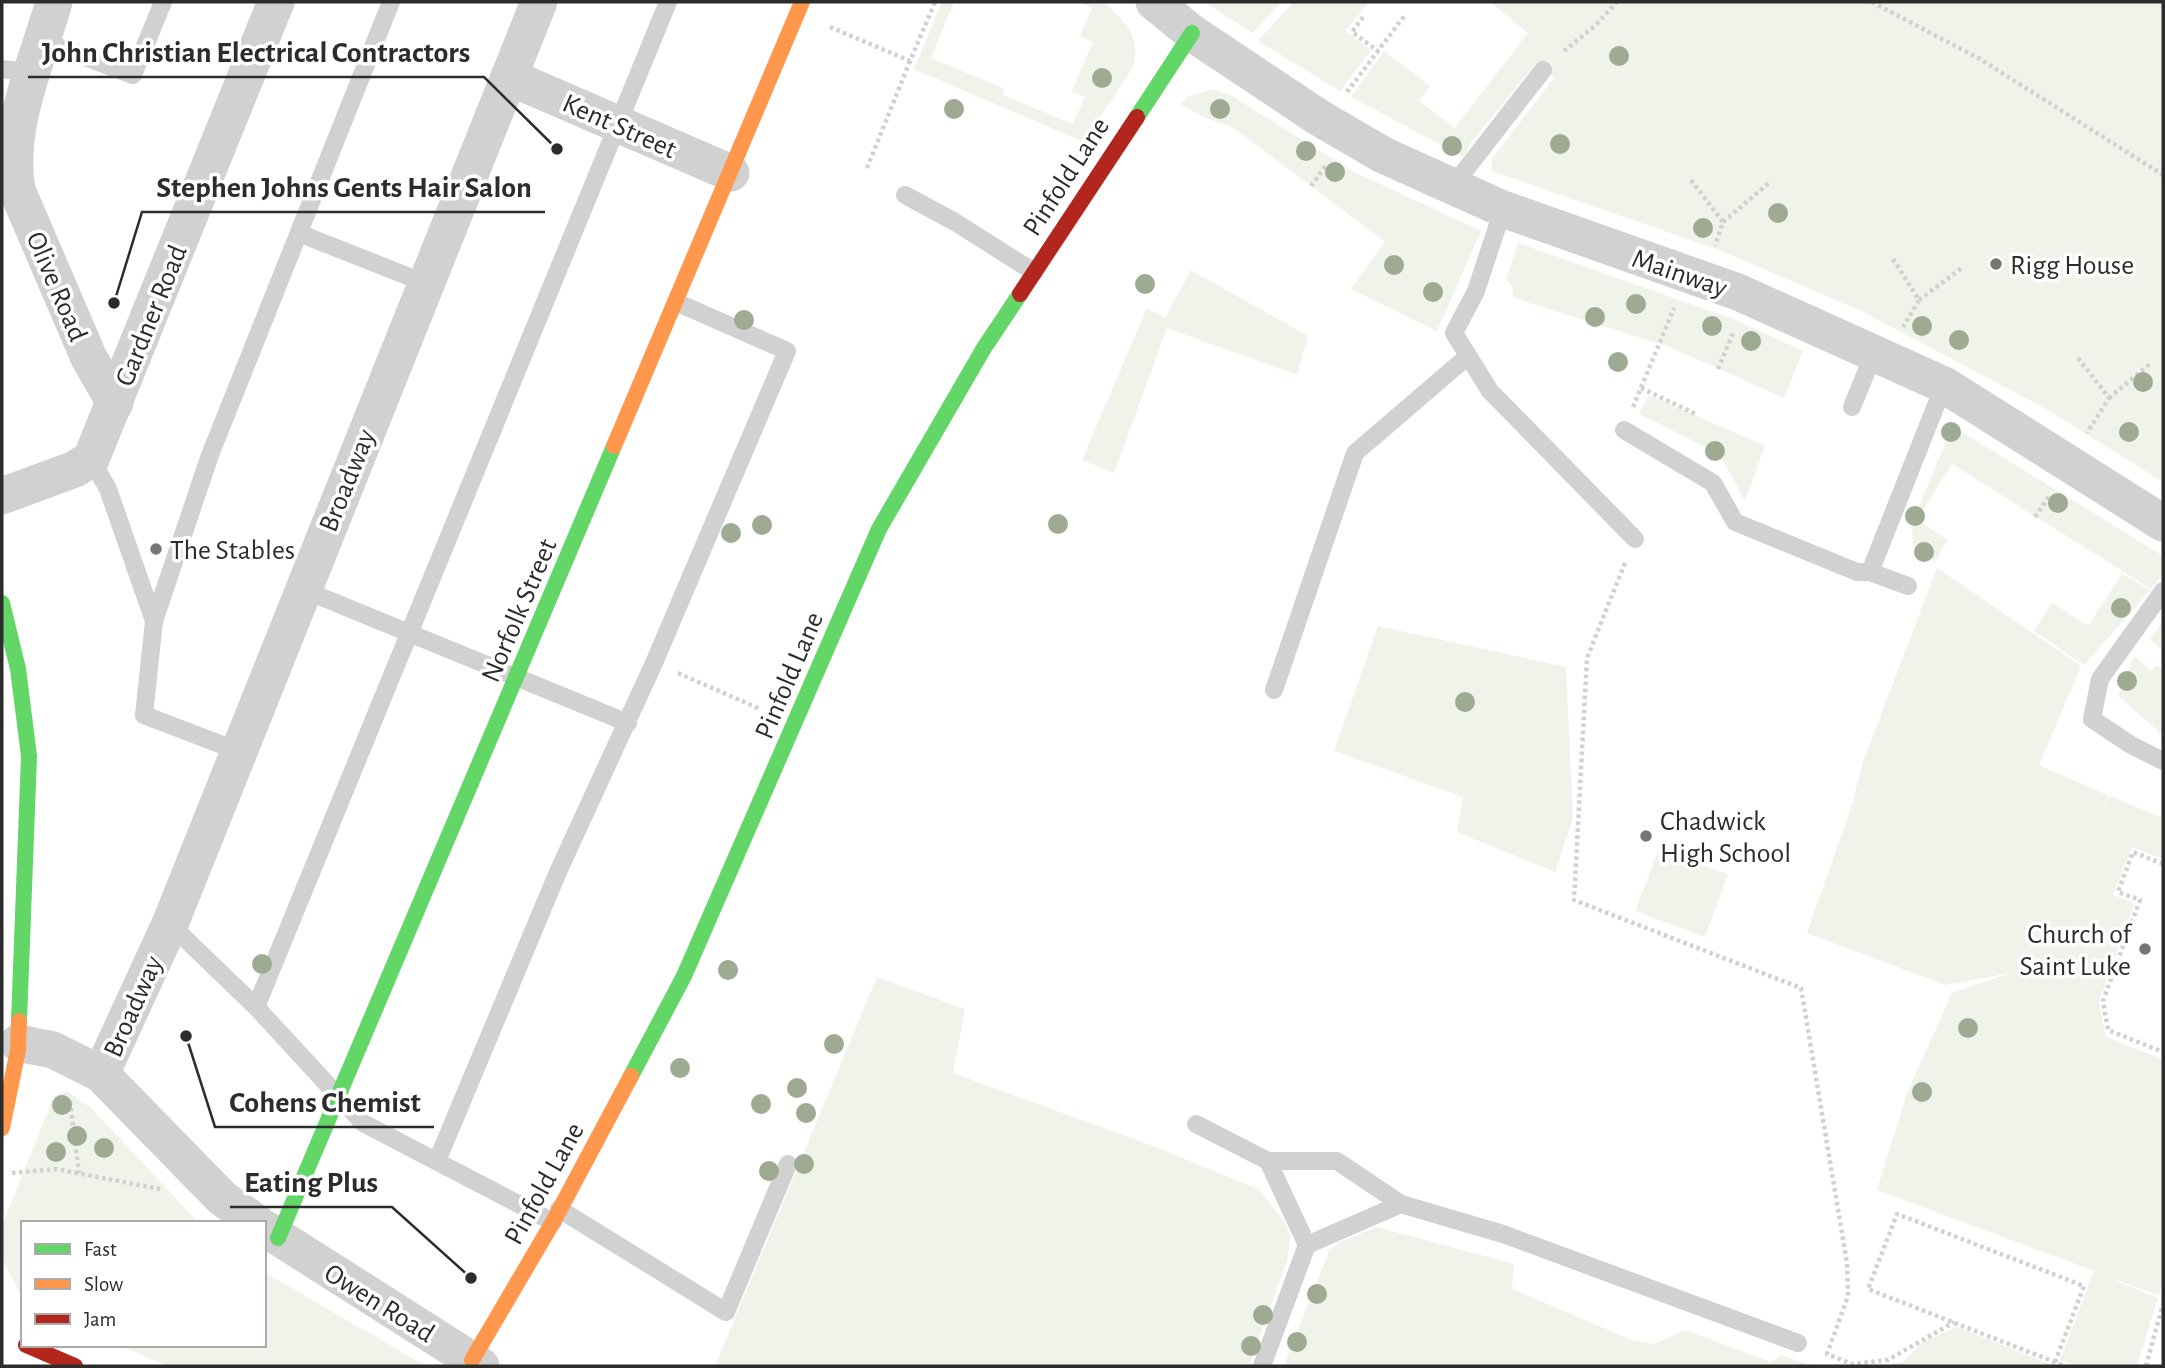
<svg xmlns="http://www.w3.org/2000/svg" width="2165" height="1368" font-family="'Alegreya Sans',sans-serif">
  <rect width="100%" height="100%" fill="#fff"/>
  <!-- green -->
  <g fill="#eff3ea">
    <path d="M942,2H954L931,58L1005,89L1003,95L1073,124L1085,97L1072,91L1093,42L1080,36L1092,8L1078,2H1103C1125,20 1142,37 1133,67L1084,142L914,69Z"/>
    <polygon points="1205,2 1282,2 1252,33"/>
    <polygon points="1294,2 1369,2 1345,31 1371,50 1340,91 1258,41"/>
    <polygon points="1490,2 2163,2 2163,482 2048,410 1861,311 1722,251 1492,171 1492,159 1554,78 1535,64 1470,144 1464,157 1351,97 1384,51 1430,86 1419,101 1455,128 1528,33"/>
    <polygon points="1213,89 1230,95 1354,172 1481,231 1437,331 1351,289 1385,242 1233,127 1205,118 1180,104 1188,96"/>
    <polygon points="1518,243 1733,319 1803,351 1784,398 1670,347 1514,298 1512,286 1506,279"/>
    <polygon points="1191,270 1308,336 1297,375 1167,328 1114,473 1082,460 1147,308 1165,318"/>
    <polygon points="1649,395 1765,446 1745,501 1724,462 1704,446 1639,414"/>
    <polygon points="1952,426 2163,556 2163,574 2151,589 1952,464 1917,519 1947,540 1935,563 1913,544 1912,524"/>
    <polygon points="1937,568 2081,666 2039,765 2109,796 2081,849 2110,796 2163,818 2163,859 2132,847 2113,895 2135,903 2099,1002 2106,1037 2163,1060 2163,1280 2159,1295 2099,1274 2158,1298 2137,1366 2076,1366 2060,1360 2094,1271 1877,1190 1907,1093 1952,993 2011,973 1945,985 1807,933 1851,808 1863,762"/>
    <polygon points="2122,574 2150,590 2084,665 2034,631 2052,603 2088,626"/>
    <polygon points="2163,621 2163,651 2150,639"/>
    <polygon points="1378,626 1566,667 1573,818 1555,872 1457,832 1463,797 1334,751"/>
    <polygon points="2134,656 2151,671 2157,665 2163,670 2163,735 2118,696"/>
    <polygon points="1659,849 1728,874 1705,937 1635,911"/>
    <polygon points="877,977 965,1009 953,1073 1153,1146 1258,1189 1285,1222 1290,1236 1288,1258 1249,1366 715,1366"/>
    <polygon points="67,1091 91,1108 199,1223 23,1223 23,1299 2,1258 2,1226 54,1096"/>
    <polygon points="1377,1227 1514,1264 1512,1289 1634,1341 1654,1344 1685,1330 1771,1362 1781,1355 1814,1366 1284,1366 1329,1251 1342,1241"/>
    <polygon points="264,1272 426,1366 168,1366 118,1345 264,1345"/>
    <polygon points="1957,1327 2055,1366 2056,1366 1883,1366 1902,1362 1924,1341"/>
  </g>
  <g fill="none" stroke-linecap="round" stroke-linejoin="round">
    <!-- path -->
    <g stroke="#d1d1d1" stroke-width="4.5" stroke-dasharray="3.5 3.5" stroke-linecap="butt">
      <polyline points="1872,2 1980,59 2163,175"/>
      <polyline points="1363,17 1352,32 1378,51"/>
      <polyline points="830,27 910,61 935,2"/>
      <polyline points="1564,51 1595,26 1617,2"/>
      <polyline points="1347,92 1405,15"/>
      <polyline points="867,168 910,61"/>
      <polyline points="1691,180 1723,222 1715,246"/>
      <polyline points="1311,186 1327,164"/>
      <polyline points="1723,222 1771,181"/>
      <polyline points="1893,259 1919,300 1903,327"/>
      <polyline points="1919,300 1963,267"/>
      <polyline points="2078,358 2109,398 2087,433"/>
      <polyline points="1718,369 1734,331"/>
      <polyline points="1641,388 1696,414"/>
      <polyline points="2109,398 2151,363"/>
      <polyline points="1633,407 1674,308"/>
      <polyline points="2035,517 2050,495"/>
      <polyline points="1625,563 1587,658 1574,900 1801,988 1847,1263 1848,1296 1827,1354 1852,1364 1888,1360 1954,1322"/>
      <polyline points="678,673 760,709"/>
      <polyline points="2163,864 2133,852 2118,892 2140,900 2103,1001 2108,1030 2163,1052"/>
      <polyline points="70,1101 79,1173"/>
      <polyline points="12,1173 56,1169 160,1189"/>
      <polyline points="2055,1362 2084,1286 1897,1214 1868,1289 2065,1366"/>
      <polyline points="2146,1366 2163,1304"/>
    </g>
    <!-- lane -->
    <g stroke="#d1d1d1" stroke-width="18">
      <polyline points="43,41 133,75 163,2"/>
      <polyline points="2,69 33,73"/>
      <polyline points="1452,187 1543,70"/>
      <polyline points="905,195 955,222 1034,272"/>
      <polyline points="1503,209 1476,291 1454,333 1490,391 1635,539"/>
      <polyline points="301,234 425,283"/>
      <polyline points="1852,407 1874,353"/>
      <polyline points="1624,430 1713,483 1735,522 1857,572 1870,572 1944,385"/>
      <polyline points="91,459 108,489 154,621"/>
      <polyline points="1870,572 1908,586"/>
      <polyline points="302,589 628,723"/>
      <polyline points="2163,591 2100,679 2092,719 2131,745 2163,761"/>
      <polyline points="1274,690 1355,453 1468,356"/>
      <polyline points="238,751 144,715 154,621 210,455 391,2"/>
      <polyline points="170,924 256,1007 363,1123 553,1222"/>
      <polyline points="256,1007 668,2"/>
      <polyline points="1196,1124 1268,1161 1337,1161 1401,1204 1503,1234 1798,1343"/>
      <polyline points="437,1161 558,872 654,663 787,351 676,302"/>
      <polyline points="1268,1161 1307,1245"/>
      <polyline points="559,1209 726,1312 788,1164"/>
      <polyline points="1262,1366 1307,1245 1401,1204"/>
    </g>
    <!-- street -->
    <g stroke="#d1d1d1" stroke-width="37">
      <path d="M54,2C37,62 6,127 17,190L89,358L115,403"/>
      <polyline points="1154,2 1192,33 1318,117 1383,155 1503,209 1738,292 1944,385 2163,523"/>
      <polyline points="509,77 731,173"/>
      <polyline points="2,496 75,469 91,459 276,2"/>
      <polyline points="18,1043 53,1050 101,1074 222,1198 257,1223"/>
      <polyline points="101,1074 170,924 539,2"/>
      <polyline points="264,1228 481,1366"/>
    </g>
    <!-- fast -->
    <g stroke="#63d668" stroke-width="16">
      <polyline points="1137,117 1192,33"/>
      <polyline points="2,603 18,669 29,756 19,1021"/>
      <polyline points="631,1076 684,976 879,529 984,348 1020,294"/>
      <polyline points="278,1238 614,446"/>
    </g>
    <!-- slow -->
    <g stroke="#ff974d" stroke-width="16">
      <polyline points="614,446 802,2"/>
      <polyline points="2,1128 18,1050 19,1021"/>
      <polyline points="472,1360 553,1222 631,1076"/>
    </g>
    <!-- jam -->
    <g stroke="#b3261e" stroke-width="16">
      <polyline points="1020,294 1137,117"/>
      <polyline points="26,1345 75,1366"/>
    </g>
  </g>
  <!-- trees -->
  <g fill="#9faa93">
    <circle cx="1619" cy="56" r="10"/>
    <circle cx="1102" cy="78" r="10"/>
    <circle cx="954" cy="109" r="10"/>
    <circle cx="1220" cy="109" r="10"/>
    <circle cx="1560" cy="144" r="10"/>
    <circle cx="1452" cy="146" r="10"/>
    <circle cx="1306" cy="151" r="10"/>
    <circle cx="1335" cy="172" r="10"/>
    <circle cx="1778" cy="213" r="10"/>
    <circle cx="1703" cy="228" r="10"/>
    <circle cx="1394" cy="265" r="10"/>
    <circle cx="1145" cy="284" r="10"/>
    <circle cx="1433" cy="292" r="10"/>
    <circle cx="1636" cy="304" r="10"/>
    <circle cx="1595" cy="317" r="10"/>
    <circle cx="744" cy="320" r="10"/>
    <circle cx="1712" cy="326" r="10"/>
    <circle cx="1922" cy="326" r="10"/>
    <circle cx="1959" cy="340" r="10"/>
    <circle cx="1751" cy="341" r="10"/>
    <circle cx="1618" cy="362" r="10"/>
    <circle cx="2143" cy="382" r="10"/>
    <circle cx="1951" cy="432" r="10"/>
    <circle cx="2129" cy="432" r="10"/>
    <circle cx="1715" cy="451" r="10"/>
    <circle cx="2058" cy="503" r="10"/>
    <circle cx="1915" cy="516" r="10"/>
    <circle cx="1058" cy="524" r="10"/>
    <circle cx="762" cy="525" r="10"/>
    <circle cx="731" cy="533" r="10"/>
    <circle cx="1924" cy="552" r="10"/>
    <circle cx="2121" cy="608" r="10"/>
    <circle cx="2127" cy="681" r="10"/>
    <circle cx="1465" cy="702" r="10"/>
    <circle cx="262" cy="964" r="10"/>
    <circle cx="728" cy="970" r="10"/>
    <circle cx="1968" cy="1028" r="10"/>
    <circle cx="834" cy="1044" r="10"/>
    <circle cx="680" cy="1068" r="10"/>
    <circle cx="797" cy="1088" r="10"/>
    <circle cx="1922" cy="1092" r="10"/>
    <circle cx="761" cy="1104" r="10"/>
    <circle cx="62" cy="1105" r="10"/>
    <circle cx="806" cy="1113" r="10"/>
    <circle cx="77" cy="1136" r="10"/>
    <circle cx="104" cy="1148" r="10"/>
    <circle cx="56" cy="1152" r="10"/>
    <circle cx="804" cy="1164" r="10"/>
    <circle cx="769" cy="1171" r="10"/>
    <circle cx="1317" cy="1294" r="10"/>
    <circle cx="1263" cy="1315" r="10"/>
    <circle cx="1297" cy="1342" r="10"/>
    <circle cx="1251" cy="1346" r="10"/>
  </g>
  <!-- markers -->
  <g fill="#767676" stroke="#fff" stroke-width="2.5">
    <circle cx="1996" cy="264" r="7"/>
    <circle cx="156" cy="549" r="7"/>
    <circle cx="1646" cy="836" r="7"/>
    <circle cx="2145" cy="949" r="7"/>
  </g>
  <g text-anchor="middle" stroke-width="7" stroke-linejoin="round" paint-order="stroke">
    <!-- street labels -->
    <g font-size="28" fill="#2c2c2c" stroke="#fff">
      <text transform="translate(620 125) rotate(24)" y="10">Kent Street</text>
      <text transform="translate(1065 176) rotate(-57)" y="10">Pinfold Lane</text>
      <text transform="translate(1680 272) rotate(19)" y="10">Mainway</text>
      <text transform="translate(58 286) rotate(67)" y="10">Olive Road</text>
      <text transform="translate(150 315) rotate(-68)" y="10">Gardner Road</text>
      <text transform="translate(346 480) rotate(-68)" y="10">Broadway</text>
      <text transform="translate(518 610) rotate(-67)" y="10">Norfolk Street</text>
      <text transform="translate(788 675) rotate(-67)" y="10">Pinfold Lane</text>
      <text transform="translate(132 1006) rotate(-66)" y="10">Broadway</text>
      <text transform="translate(543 1183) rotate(-61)" y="10">Pinfold Lane</text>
      <text transform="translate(380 1302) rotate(32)" y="10">Owen Road</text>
    </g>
    <!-- poi labels -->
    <g font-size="28" fill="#2c2c2c" stroke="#fff" text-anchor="start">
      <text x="2010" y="274">Rigg House</text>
      <text x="170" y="559">The Stables</text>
      <text x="1660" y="830">Chadwick<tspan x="1660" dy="32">High School</tspan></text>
      <text x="2131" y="943" text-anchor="end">Church of<tspan x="2131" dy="32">Saint Luke</tspan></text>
    </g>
  </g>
  <!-- callouts -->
  <path fill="none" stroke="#2c2c2c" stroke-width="2.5" d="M557 149L484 77H28M114 303L142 212H545M186 1036L215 1127H434M471 1278L392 1207H230"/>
  <g fill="#2c2c2c" stroke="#fff" stroke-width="2.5">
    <circle cx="557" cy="149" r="7"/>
    <circle cx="114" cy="303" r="7"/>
    <circle cx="186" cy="1036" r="7"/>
    <circle cx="471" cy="1278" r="7"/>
  </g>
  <g font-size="30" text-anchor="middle" font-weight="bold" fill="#2c2c2c" stroke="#fff" stroke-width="7" stroke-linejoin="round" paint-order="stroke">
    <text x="256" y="62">John Christian Electrical Contractors</text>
    <text x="344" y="197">Stephen Johns Gents Hair Salon</text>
    <text x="325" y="1112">Cohens Chemist</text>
    <text x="311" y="1192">Eating Plus</text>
  </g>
  <!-- border -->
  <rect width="2165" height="1368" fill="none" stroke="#2c2c2c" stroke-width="7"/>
  <!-- legend -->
  <rect x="21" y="1221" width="245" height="126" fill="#ffffff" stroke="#ababab" stroke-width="2"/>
  <rect x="35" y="1244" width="35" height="10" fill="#63d668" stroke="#ababab" stroke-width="2"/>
  <text x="84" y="1256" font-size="21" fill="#2c2c2c">Fast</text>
  <rect x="35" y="1279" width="35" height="10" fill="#ff974d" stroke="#ababab" stroke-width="2"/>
  <text x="84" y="1291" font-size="21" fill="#2c2c2c">Slow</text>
  <rect x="35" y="1314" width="35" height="10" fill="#b3261e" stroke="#ababab" stroke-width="2"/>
  <text x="84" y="1326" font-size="21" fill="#2c2c2c">Jam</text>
</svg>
